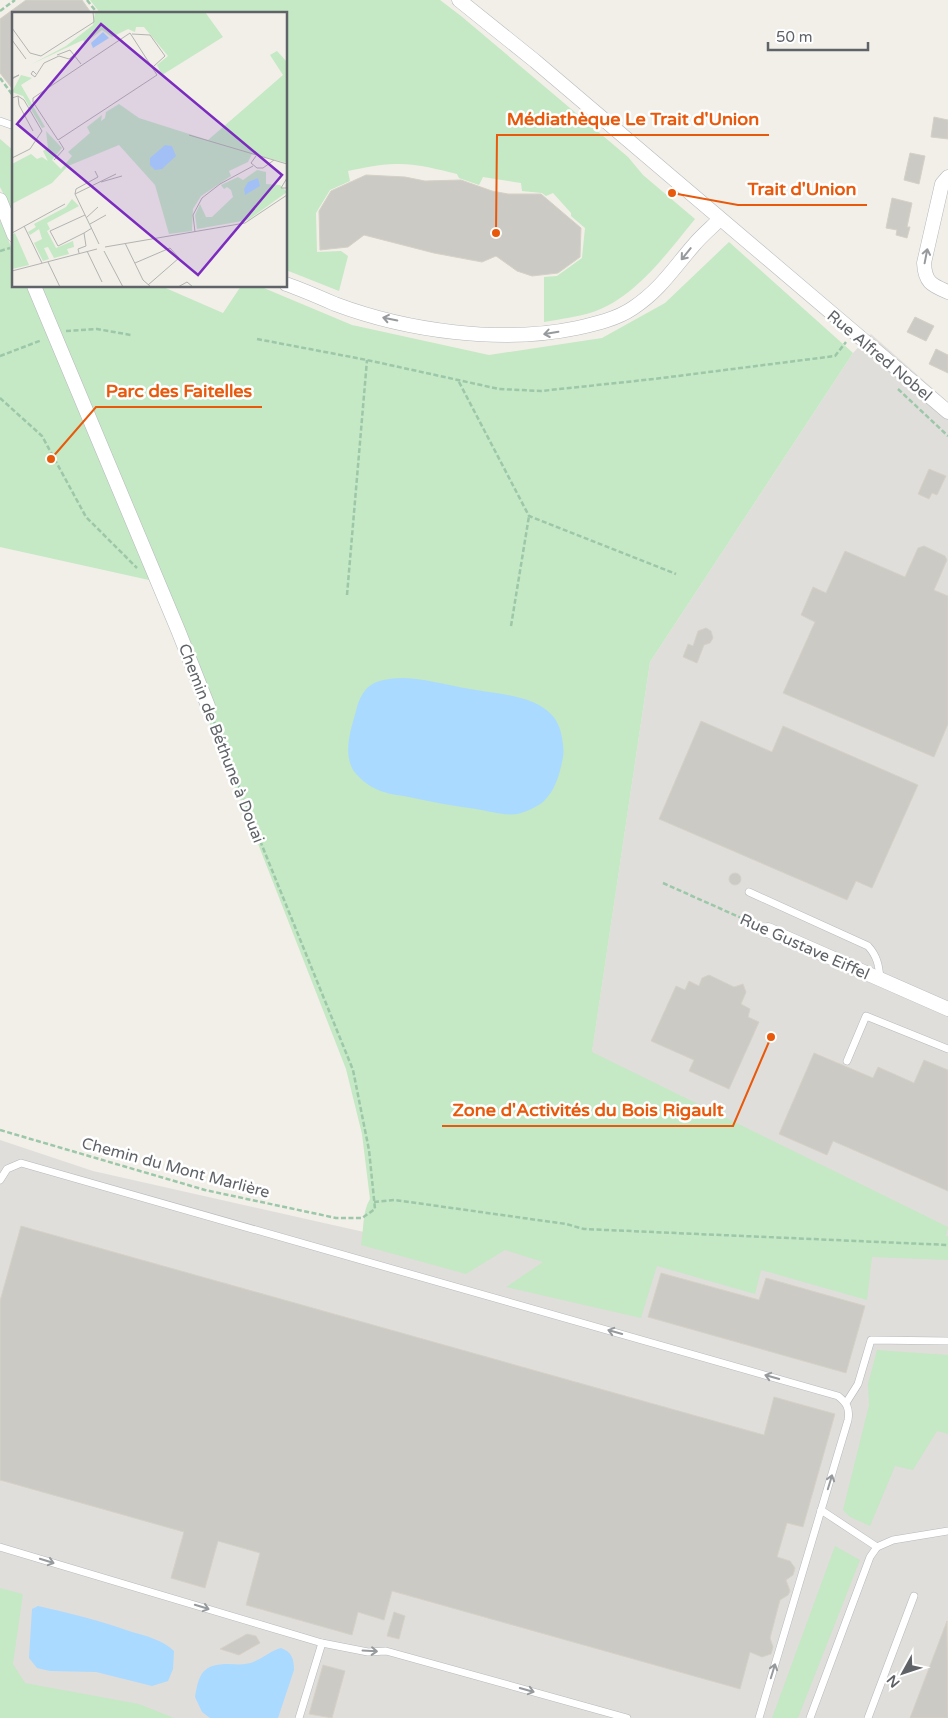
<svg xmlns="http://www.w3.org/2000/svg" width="948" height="1718" font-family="'Varela Round',sans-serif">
  <rect width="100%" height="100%" fill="#f1efe8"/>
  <!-- industrial -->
  <polygon fill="#e0deda" points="871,334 948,402 948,1718 0,1718 0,1140 93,1171 364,1232 564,1239 650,662 853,353"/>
  <!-- green -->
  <g fill="#c5e8c5">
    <path d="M90,0H440L461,16L628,157L643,175L695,219C668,252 635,298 593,312C578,317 560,319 544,322V277L557,276L582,258L585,228L571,216V213L553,193L546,196L542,193L522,191L521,183L483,177L479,185L459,178L457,174C437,169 416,163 395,164C379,164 363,168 348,171L350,181L330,190L316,213L317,252L341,251L348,256L339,291L286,270V14H101Z"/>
    <polygon points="0,139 14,151 14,214 0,187"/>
    <path d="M0,220L14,254V286H161L223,313L241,286H259L352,325L489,355L602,338L665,303L729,242L853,353L650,662L592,1052L948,1227L946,1236H948V1260L872,1257L867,1300L761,1270L755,1294L657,1266L641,1318L506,1287L543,1262L505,1250L466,1274L361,1245C364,1230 362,1212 370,1199L362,1134L346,1069L244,808L173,634L149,580L0,547Z"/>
    <polygon points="877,1350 948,1355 948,1434 937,1431 913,1470 895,1466 870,1526 850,1517 843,1510 869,1405 868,1384"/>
    <polygon points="835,1546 860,1560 798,1718 772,1718"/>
    <polygon points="0,1588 23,1594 13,1664 25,1683 139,1704 174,1718 0,1718"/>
  </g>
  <!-- water -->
  <g fill="#aadaff">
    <path d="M403,678C426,679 447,685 470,689C502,695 557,695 562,738C563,744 564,750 563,757C560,773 556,789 544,801C539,806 524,813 517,814C504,816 489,811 476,809C453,806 431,802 409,797C398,795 386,794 376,789C367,785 359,778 353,770C343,752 351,729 356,711C363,683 376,679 403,678Z"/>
    <path d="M38,1606C70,1613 101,1621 132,1632C146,1636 163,1640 174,1651L173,1669L168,1681L152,1686L96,1672L50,1671L37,1668L29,1658L32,1609Z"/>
    <path d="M281,1648C292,1652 294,1659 294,1670L278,1718H210L202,1712L195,1697C199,1673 203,1664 229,1664C234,1664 240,1665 245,1664C258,1663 269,1651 281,1648Z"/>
  </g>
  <!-- building -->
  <g fill="#cccac5" stroke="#d6d1c6">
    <polygon points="26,0 82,0 92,14 14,14 14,91 0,73 0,19"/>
    <polygon points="934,117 948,120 948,139 931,137"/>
    <polygon points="910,153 925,156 919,184 904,180"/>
    <polygon points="366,175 405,177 425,181 461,180 492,191 508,194 541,194 581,228 580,257 558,273 532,276 517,271 496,256 482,262 434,253 364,235 348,247 320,250 319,211 331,191"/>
    <polygon points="892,198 912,203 907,227 910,227 907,238 896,235 897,230 886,228"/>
    <polygon points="915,317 934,326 926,341 907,332"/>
    <polygon points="936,349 948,355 948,373 929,364"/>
    <polygon points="929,469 946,476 937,495 932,493 929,499 918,494"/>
    <polygon points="924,546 945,556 947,560 934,590 948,596 948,724 934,757 783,693 815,622 801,615 813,587 826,593 845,551 905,577 918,548"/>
    <polygon points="706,628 711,631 713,638 710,643 704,645 697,663 683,657 688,644 693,646 698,631"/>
    <polygon points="701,721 772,752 783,726 918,785 872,888 856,881 847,900 659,819"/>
    <circle cx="735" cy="879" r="6"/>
    <polygon points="709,975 734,987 743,984 746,992 741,1004 750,1009 748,1017 759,1022 729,1089 689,1071 694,1060 651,1041 676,986 685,990 689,981 699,986 702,978"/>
    <polygon points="814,1053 873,1078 878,1067 914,1083 924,1060 948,1070 948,1191 833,1141 827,1155 779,1134"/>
    <polygon points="21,1226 764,1435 774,1397 835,1414 803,1527 787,1523 777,1557 790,1561 795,1568 793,1575 786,1580 790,1591 788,1595 780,1600 770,1638 773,1647 771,1654 762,1657 750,1652 740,1689 392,1591 384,1620 358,1612 352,1635 246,1605 260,1553 218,1541 205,1588 171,1578 184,1532 0,1480 0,1301"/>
    <polygon points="661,1273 759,1300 766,1278 865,1306 846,1373 648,1317"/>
    <polygon points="394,1612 405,1616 399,1639 387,1636"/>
    <polygon points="947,1621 948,1718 910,1718"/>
    <polygon points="247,1634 256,1636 260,1643 239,1655 220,1649"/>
    <polygon points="323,1665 345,1671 332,1718 309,1714"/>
  </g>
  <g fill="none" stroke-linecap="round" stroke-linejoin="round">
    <!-- service casing -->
    <g stroke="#b5b8bc" stroke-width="8">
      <g id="service">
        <polyline points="0,121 14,126"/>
        <path d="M749,892L868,946C877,956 879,965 880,979"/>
        <polyline points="847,1061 866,1016 948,1049"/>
        <path d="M0,1180L7,1169L21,1163L838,1396C847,1403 850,1409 848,1420L759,1718"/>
        <polyline points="846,1403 858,1384 871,1340 948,1341"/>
        <polyline points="821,1510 877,1547"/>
        <polyline points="0,1547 322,1643 368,1652 386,1651 627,1718"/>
        <polyline points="299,1718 322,1643"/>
        <polyline points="810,1718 870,1557 877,1547 893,1540 948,1531"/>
        <polyline points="868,1718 914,1596"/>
      </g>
    </g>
    <!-- minor casing -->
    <g stroke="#b5b8bc" stroke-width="15">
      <g id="minor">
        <polyline points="459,0 535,61 948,412"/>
        <path d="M948,177L942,184L924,263C925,282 931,285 948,292"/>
        <polyline points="0,200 14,235"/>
        <path d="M286,284C303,290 319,297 335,304C407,331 501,344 577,328C595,324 617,319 633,308C660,290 673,269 693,246C701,236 711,228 720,219"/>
        <polyline points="34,286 178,630 208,706"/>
        <polyline points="768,930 948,1009"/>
      </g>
    </g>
    <!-- path -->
    <g stroke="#9cc7a9" stroke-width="2.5" stroke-dasharray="5 2.5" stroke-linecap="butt">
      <polyline points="87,0 98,14"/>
      <polyline points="0,11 15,0"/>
      <polyline points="0,78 14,97"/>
      <polyline points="0,251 10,248"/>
      <polyline points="66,331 97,329 131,335"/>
      <polyline points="257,339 367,360 499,389 541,391 654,379 835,356 846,342"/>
      <polyline points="0,356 42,340"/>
      <polyline points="459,382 529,516 676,574"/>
      <polyline points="898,389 948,436"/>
      <polyline points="0,398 42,436 86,517 137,568"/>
      <polyline points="347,595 367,360"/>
      <polyline points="511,626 529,516"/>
      <polyline points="663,883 757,925"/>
      <polyline points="0,1130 205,1190 336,1218 362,1218 375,1209 369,1150 353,1070 261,843 213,719"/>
      <polyline points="374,1202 395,1200 566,1224 584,1229 948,1245"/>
    </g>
    <!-- service -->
    <use href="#service" stroke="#fff" stroke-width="7"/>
    <!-- minor -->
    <use href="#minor" stroke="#fff" stroke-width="14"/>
  </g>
  <!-- one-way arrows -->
  <defs><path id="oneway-shaft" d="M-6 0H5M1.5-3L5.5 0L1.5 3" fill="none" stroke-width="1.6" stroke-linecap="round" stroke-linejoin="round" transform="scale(1.25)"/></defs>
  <g stroke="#979a9d">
    <use href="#oneway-shaft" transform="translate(686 254) rotate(129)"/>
    <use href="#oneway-shaft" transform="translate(926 256) rotate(-79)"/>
    <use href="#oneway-shaft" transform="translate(390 319) rotate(-168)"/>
    <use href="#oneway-shaft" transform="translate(551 333) rotate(171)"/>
    <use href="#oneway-shaft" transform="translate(615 1332) rotate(-164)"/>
    <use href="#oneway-shaft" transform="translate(772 1377) rotate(-164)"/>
    <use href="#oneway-shaft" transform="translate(830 1482) rotate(-73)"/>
    <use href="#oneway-shaft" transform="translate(47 1561) rotate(17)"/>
    <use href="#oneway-shaft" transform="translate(202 1607) rotate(17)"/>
    <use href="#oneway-shaft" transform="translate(370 1651) rotate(3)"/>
    <use href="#oneway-shaft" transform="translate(773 1671) rotate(-73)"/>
    <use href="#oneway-shaft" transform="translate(527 1690) rotate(16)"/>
  </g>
  <g text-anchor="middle" stroke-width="5" stroke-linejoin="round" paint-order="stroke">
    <!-- street labels -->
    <g font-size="16" fill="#5f6368" stroke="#fff">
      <text transform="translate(880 355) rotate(40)" y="6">Rue Alfred Nobel</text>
      <text transform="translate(222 743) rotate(69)" y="6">Chemin de Béthune à Douai</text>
      <text transform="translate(805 946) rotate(24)" y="6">Rue Gustave Eiffel</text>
      <text transform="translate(176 1167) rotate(15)" y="6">Chemin du Mont Marlière</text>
    </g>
  </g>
  <!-- overview -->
  <g transform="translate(12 12)">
    <rect width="275" height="275" fill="#f1efe8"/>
    <path d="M83,0H193L211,25L150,63L145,53L156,44L132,15H124L123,20L116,17L100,25L90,18L73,31L71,28L20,52L54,34L81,13ZM265,39L275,50V151L240,142L236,150L217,159L219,164L189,184L181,197L180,219L157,222L143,173L107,133L56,154L40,171L0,192V152L19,142L25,147L30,145L36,149L31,139L36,136L34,119L50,136L40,148L49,157L60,144L56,140L78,121L75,115L90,103L89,109L93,106L94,100L107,92L127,106L196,128L271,63L258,43ZM9,63L20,66L9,73L33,115L30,116L11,84L0,80ZM245,158L254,160V172L268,173L275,180L236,208L185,217L183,203L188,192L194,205H200L221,185L219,178L215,175L212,177L209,173L226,165L231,168ZM60,187L67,194L35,211L38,217L35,219L44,236L61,229L62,235L55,237L57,242L42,246L36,235L32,236L37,247L31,249L22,231L30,227L27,217L18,223L16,220L24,215L22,212L54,195ZM3,221L17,253L0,257V223Z" fill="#c5e8c5"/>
    <path d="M91,20L97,26L81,36L79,31ZM153,133L160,134L164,144L150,157L143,158L138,153V146ZM246,166L248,174L233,183L232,177L236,170Z" fill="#aadaff"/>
    <path fill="none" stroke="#b3b3b1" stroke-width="1" d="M0,16L18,41L29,44L82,10L81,0M118,21L145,63L46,128L21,90V86ZM120,22L138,23L153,44L142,54M0,28L14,47M45,43L58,38L69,52M24,62L21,59L19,62L23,65L32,51L47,44L57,47L62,43M0,66L7,63L0,67M6,84L7,93L21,119M0,86L6,84L12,88L30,119L18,137L0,146M177,123L275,152M244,144L239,151L245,156H251L262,148M42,148L52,137L47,129M275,166L269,176H275M89,170L110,164M63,182L87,232M63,182L104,162M63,182L64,177L86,165L83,159M74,206L86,195M78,212L94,203M12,214L30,251M183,220L181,203L190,186L208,172L241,154M0,221L53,192M72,221L46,234L38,219L73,203M113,231L131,268L139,275M93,235L233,211L275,183M75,239L90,270M92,239L111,275M67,241L66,237L74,234L72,221L80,216M36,250L48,275M123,251L158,236L167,246L136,273M0,259L85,237M166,275L175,270L181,275"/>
    <path fill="#7b2cbf" fill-opacity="0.15" stroke="#7b2cbf" stroke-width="2.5" d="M89,12L270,163L186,263L5,112Z"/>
    <rect width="275" height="275" fill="none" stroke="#5f6368" stroke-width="2.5"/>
  </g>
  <!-- callouts -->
  <path fill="none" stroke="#e8590c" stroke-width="2" d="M496 233L497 135H769M672 193L738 205H867M51 459L96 407H262M771 1037L733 1126H442"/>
  <g fill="#e8590c" stroke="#fff" stroke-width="2">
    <circle cx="496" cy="233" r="5"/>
    <circle cx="672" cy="193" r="5"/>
    <circle cx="51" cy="459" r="5"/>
    <circle cx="771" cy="1037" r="5"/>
  </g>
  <g font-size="18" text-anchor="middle" font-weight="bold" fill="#e8590c" stroke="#fff" stroke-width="5" stroke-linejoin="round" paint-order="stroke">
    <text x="633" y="125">Médiathèque Le Trait d'Union</text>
    <text x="802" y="195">Trait d'Union</text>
    <text x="179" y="397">Parc des Faitelles</text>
    <text x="588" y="1116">Zone d'Activités du Bois Rigault</text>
  </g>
  <!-- north arrow -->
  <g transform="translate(903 1673) rotate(230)" stroke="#ffffff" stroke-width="4" paint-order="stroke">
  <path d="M0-4L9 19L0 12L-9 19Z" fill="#5f6368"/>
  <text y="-8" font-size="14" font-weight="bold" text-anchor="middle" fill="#5f6368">N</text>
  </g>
  <!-- scale -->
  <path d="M768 42v8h100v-8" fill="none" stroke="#5f6368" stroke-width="2.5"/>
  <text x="776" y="42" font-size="15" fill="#5f6368" stroke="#ffffff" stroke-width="4" paint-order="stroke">50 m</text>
</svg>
